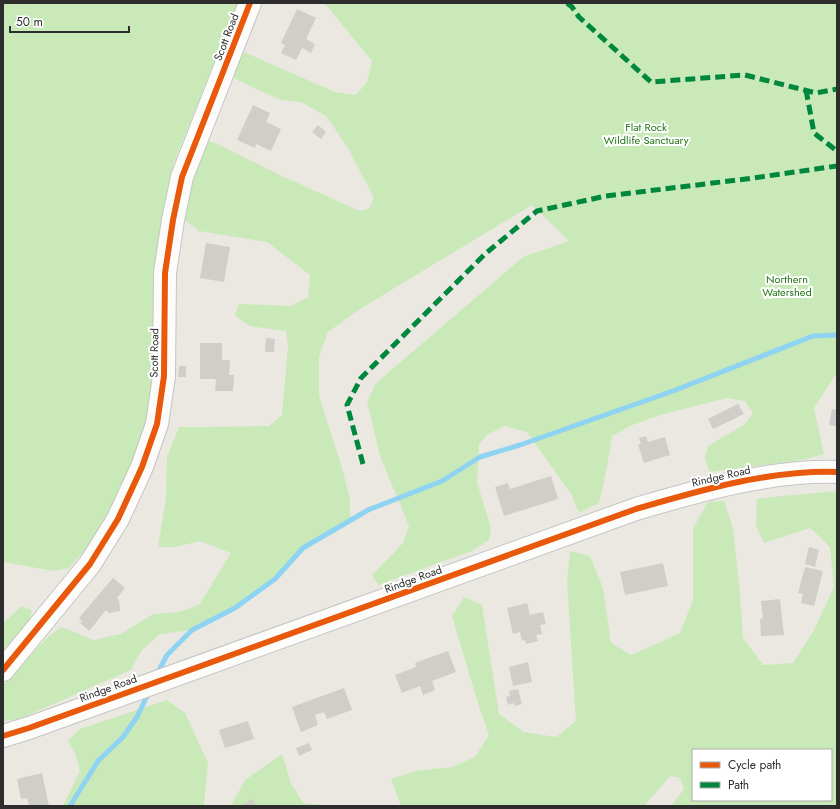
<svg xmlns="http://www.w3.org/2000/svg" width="840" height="809" font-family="Jost,sans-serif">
  <rect width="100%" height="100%" fill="#ebe8e2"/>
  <!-- green -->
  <g fill="#c9eab8" fill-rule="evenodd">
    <polygon points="3,3 238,3 174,162 159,241 157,359 149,416 137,460 91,543 69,568 54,571 3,562"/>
    <polygon points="323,3 837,3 837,375 834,377 814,408 824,454 802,460 709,472 705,457 708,446 745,424 753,413 745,401 727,398 660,415 630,426 612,436 607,467 599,503 579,513 571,494 527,432 504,426 487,435 479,444 477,482 491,528 489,540 472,551 378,585 372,575 403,543 409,526 380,456 367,402 376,383 523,257 569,241 532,205 360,309 328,332 319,356 319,396 342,468 350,499 350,521 303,548 275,579 235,608 192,630 160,634 142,650 131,670 19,719 3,721 3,685 48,637 61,627 72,631 93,640 121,634 153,614 179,612 199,605 231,553 200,541 176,547 158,547 166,498 167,457 179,427 205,427 269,426 282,415 288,346 286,331 249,326 235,315 239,304 291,306 308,297 310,275 267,242 199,231 183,218 187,184 205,140 218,144 282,176 360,211 369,209 374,198 348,148 326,116 301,102 281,100 256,89 234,78 232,64 244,52 335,92 356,95 367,82 372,61 327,6"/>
    <path d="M837,491V806H671L684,789L680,778L670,776L644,806H401L391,779L415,771L452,767L475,757L489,735L480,710L452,616L464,597L482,605L499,714L524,732L556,737L576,721L567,582L570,551L590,556L603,588L611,643L631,655L680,633L693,600V528L708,502L724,501L733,528L740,594L743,638L763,665L793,663L813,632L834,587L830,547L810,528L764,543L756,526L757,499L772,497ZM693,750H831V800H693Z"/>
    <polygon points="22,606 32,610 30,620 3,653 3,623"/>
    <polygon points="167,700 185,713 208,763 204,806 63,806 80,771 75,753 68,741 80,729"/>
    <polygon points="282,754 291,783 303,803 322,805 327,806 231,806 245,780"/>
  </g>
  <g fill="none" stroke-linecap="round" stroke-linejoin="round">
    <!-- stream -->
    <g stroke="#8fd3f3" stroke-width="5">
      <polyline points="157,674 167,655 192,630 235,608 275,579 303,548 368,510 442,481 480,457 520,445 673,391 813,336 837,335"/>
      <polyline points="70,806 98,761 123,737 137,717 149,692"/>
    </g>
  </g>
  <!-- building -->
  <g fill="#d0cec9">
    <polygon points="297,9 316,18 306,39 315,44 311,53 302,48 296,60 281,53 285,45 281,43"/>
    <polygon points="253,105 270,113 266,122 281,129 271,151 256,144 255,148 237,140"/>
    <polygon points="318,125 326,132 321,139 312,132"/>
    <polygon points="206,243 230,247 224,282 200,278"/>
    <polygon points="266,338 275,339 274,352 265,352"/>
    <polygon points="200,343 222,343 222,360 230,360 229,375 234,375 233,391 215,391 216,379 200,379"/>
    <polygon points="179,366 186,366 186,377 178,377"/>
    <polygon points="738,404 744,414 713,429 708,419"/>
    <polygon points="832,409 837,410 837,426 829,425"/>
    <polygon points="646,436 648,442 665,437 670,455 644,463 638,445 641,444 639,438"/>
    <polygon points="551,476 558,499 504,516 495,487 508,483 510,489"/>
    <polygon points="809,547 819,550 815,567 805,564"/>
    <polygon points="663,563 668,586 625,595 620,572"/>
    <polygon points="805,567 823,571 814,606 801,603 803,594 798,593"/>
    <polygon points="113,578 125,588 117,598 119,600 120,611 109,613 106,610 89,631 80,623 82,621 79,618"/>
    <polygon points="780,599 784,635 761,636 760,619 763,618 761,601"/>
    <polygon points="527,603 530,615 543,612 546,624 540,625 542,634 536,635 538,641 526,644 525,640 522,641 520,632 513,634 507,608"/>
    <polygon points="448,651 456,672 432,681 435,690 423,695 420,686 402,693 395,675 416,667 415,663"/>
    <polygon points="528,662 532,682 513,686 509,667"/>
    <polygon points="344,688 352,710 327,719 324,712 315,715 318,725 301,732 292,707"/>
    <polygon points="518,689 522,704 514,706 514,703 508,705 506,697 510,696 509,691"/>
    <polygon points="248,721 254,739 225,748 219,730"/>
    <polygon points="309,743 312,750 299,756 296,748"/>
    <polygon points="42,773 49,806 29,806 27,798 21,799 17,779"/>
    <polygon points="252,799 257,806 241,806"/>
  </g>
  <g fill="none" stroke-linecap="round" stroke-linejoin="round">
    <!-- minor casing -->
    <g stroke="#c4c4c4" stroke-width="24">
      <g id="minor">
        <polyline points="3,670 90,564 118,519 142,467 157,424 164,376 165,273 173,220 182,177 250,3"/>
        <path d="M3,736L29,728L636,509C701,490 769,470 837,472"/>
      </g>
    </g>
    <!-- minor -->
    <use href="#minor" stroke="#fcfcfb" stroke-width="22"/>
    <!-- quiet -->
    <g stroke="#00873e" stroke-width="5" stroke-dasharray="10 5" stroke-linecap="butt">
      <polyline points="567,3 572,7 579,17 651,82 745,75 816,93 837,89"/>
      <polyline points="806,90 814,133 837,151"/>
      <polyline points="363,464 347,405 361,378 485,254 537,211 606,196 746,179 837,166"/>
    </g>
    <!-- cycleway casing -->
    <g stroke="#fff" stroke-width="8">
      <g id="cycleway">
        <polyline points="3,670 90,564 118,519 142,467 157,424 164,376 165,273 173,220 182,177 250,3"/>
        <path d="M3,736L29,728L636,509C701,490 769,470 837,472"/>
      </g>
    </g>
    <!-- cycleway -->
    <use href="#cycleway" stroke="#e8590c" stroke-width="6"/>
  </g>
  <g text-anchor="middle" stroke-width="4" stroke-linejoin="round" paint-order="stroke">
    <!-- street labels -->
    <g font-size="11" fill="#2d2d2d" stroke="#fff">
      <text transform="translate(226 37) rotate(-69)" y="4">Scott Road</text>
      <text transform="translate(154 353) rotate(-89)" y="4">Scott Road</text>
      <text transform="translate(721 476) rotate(-13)" y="4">Rindge Road</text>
      <text transform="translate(413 579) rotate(-20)" y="4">Rindge Road</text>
      <text transform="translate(108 688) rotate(-20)" y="4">Rindge Road</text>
    </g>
    <!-- park labels -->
    <g font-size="11" fill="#217314" stroke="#fff">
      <text x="646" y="131">Flat Rock<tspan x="646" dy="13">Wildlife Sanctuary</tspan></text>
      <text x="787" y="283">Northern<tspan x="787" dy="13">Watershed</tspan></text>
    </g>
  </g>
  <!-- border -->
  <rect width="840" height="809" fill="none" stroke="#2d2d2d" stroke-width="8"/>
  <!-- legend -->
  <rect x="692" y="749" width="140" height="52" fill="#ffffff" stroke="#ababab"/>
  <rect x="700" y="762" width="20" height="6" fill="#e8590c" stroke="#ababab"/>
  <text x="728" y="769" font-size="12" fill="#2d2d2d">Cycle path</text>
  <rect x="700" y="782" width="20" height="6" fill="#00873e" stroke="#ababab"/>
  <text x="728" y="789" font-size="12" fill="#2d2d2d">Path</text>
  <!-- scale -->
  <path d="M10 26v6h119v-6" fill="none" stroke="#2d2d2d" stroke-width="2"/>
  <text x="16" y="26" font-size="12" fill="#2d2d2d" stroke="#ffffff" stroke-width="3" paint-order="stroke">50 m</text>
</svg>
